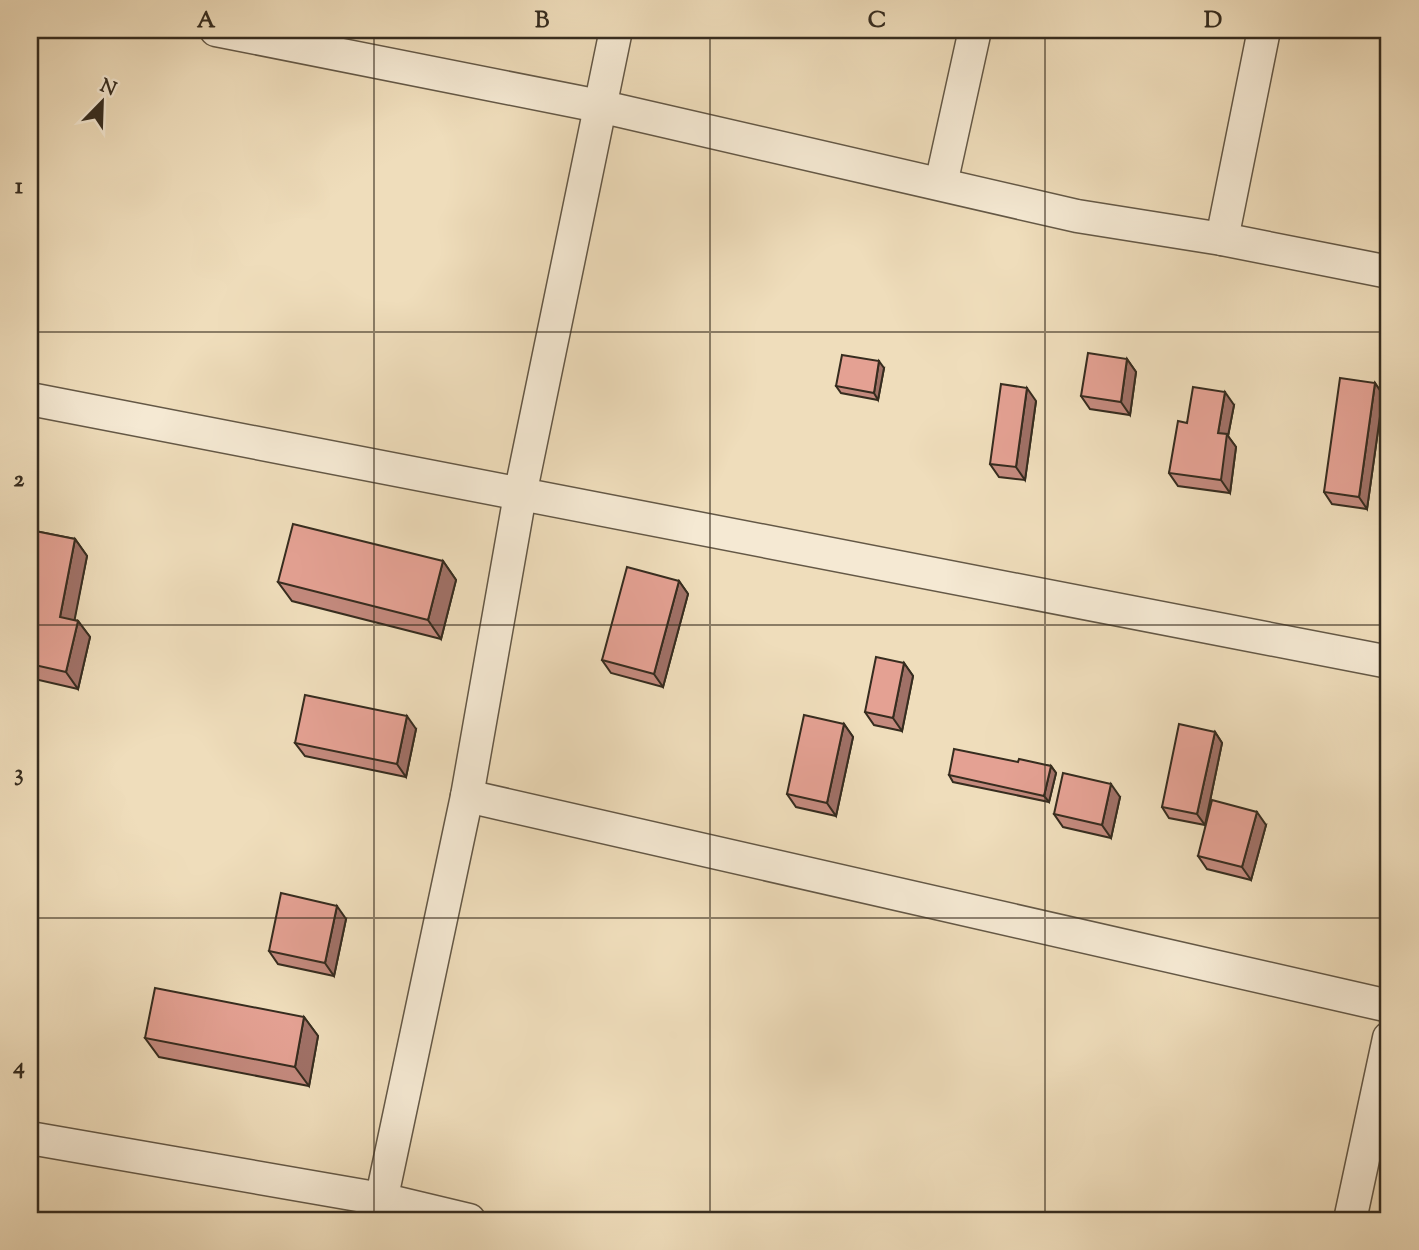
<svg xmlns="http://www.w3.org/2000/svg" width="1419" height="1250" font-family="'Sorts Mill Goudy',serif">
  <rect width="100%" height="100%" fill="#efddbb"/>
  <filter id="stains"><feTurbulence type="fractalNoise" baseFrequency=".00286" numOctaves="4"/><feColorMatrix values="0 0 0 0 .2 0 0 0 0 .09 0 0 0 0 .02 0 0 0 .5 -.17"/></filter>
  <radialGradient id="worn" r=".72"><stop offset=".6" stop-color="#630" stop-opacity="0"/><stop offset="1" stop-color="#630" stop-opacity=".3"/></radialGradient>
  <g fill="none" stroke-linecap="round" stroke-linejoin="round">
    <!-- minor casing -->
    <g stroke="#645846" stroke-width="35">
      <g id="minor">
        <polyline points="216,30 599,106 1077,216 1222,239 1389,272"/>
        <polyline points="941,184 975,30"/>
        <polyline points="1222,239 1264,30"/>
        <polyline points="30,399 1389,662"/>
        <polyline points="467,796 1389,1006"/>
        <polyline points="30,1138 381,1199 469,1220"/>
        <polyline points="377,1220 467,796 520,495 616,30"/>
        <polyline points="1350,1220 1389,1038"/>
      </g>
    </g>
    <!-- minor -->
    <use href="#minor" stroke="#f5e9d3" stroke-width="32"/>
  </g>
  <!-- wall -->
  <g fill="#c48a7e" stroke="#362c1f" stroke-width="2">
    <polygon points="1127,359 1136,372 1130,415 1090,409 1081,396"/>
    <polygon points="884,368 878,400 841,393 836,386"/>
    <polygon points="1375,383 1383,395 1367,509 1332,504 1324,492"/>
    <polygon points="1036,401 1025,480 999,477 990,464"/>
    <polygon points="1234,405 1228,436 1236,447 1230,493 1178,486 1169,473 1187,423"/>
    <polygon points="30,530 75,539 87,556 74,620 78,621 90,637 78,689 30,678"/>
    <polygon points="443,561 456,580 441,639 292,601 278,582"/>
    <polygon points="679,581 688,594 663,687 611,673 602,660"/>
    <polygon points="904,663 913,676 902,731 874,725 865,712"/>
    <polygon points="844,724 853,737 836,816 796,807 787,794"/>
    <polygon points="416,729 406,777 305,756 295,743"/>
    <polygon points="1215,732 1222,743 1205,825 1169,818 1162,807"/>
    <polygon points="1018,762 1051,766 1056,773 1049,802 953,782 949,775"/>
    <polygon points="1120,797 1111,838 1063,827 1054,814"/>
    <polygon points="1266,825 1251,880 1207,869 1198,856"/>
    <polygon points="346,919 334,976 278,964 269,951"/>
    <polygon points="304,1017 318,1036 309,1086 159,1057 145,1038"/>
  </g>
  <!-- shaded-wall -->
  <g fill="#a07167" stroke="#362c1f" stroke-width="2">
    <polygon points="1127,359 1136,372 1130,415 1121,402"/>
    <polygon points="879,361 884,368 878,400 874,393"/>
    <polygon points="1375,383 1383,395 1367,509 1359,497"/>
    <polygon points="1027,388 1036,401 1025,480 1016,467"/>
    <polygon points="1225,392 1234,405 1228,436 1236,447 1230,493 1221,480 1218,433"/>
    <polygon points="75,539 87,556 72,633 60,617"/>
    <polygon points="443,561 456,580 441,639 428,620"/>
    <polygon points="679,581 688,594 663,687 654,674"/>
    <polygon points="78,621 90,637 78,689 66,672"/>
    <polygon points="904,663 913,676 902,731 893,718"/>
    <polygon points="407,716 416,729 406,777 397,764"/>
    <polygon points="844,724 853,737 836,816 827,803"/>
    <polygon points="1215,732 1222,743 1205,825 1197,814"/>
    <polygon points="1051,766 1056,773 1049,802 1044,796"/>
    <polygon points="1111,784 1120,797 1111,838 1102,825"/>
    <polygon points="1257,812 1266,825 1251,880 1242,867"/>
    <polygon points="337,906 346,919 334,976 325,963"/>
    <polygon points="30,957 34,963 30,985"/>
    <polygon points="304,1017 318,1036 309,1086 295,1067"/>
  </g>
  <!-- building -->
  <g fill="#e4a193" stroke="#362c1f" stroke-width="2">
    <polygon points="1088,353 1127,359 1121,402 1081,396"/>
    <polygon points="842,355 879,361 874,393 836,386"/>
    <polygon points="1340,378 1375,383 1359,497 1324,492"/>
    <polygon points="1001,384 1027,388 1016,467 990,464"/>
    <polygon points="1193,387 1225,392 1218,433 1227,434 1221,480 1169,473 1178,421 1187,423"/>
    <polygon points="293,524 443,561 428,620 278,582"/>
    <polygon points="30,530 75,539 60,617 78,621 66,672 30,664"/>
    <polygon points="627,567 679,581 654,674 602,660"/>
    <polygon points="876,657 904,663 893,718 865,712"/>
    <polygon points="305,695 407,716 397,764 295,743"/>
    <polygon points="804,715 844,724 827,803 787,794"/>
    <polygon points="1179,724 1215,732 1197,814 1162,807"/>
    <polygon points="954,749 1018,762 1019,759 1051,766 1044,796 949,775"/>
    <polygon points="1063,773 1111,784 1102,825 1054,814"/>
    <polygon points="1212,800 1257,812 1242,867 1198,856"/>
    <polygon points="281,893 337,906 325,963 269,951"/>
    <polygon points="155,988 304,1017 295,1067 145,1038"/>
  </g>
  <!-- grid -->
  <path fill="none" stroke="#362c1f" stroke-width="2" stroke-opacity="0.55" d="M374,30V1220M710,30V1220M1045,30V1220M30,332H1389M30,625H1389M30,918H1389"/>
  <!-- margin -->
  <rect width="1419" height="1250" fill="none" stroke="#efddbb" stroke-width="77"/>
  <!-- north arrow -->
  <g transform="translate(102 102) rotate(23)" stroke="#f5e9d3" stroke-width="5" paint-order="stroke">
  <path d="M0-5L12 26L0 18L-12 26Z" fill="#362c1f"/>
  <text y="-10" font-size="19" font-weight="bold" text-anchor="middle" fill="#362c1f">N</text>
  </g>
  <rect x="38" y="38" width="1342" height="1174" fill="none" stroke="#362c1f" stroke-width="2.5"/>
  <g font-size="23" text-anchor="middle" font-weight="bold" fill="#362c1f">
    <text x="206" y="27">A</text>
    <text x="542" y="27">B</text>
    <text x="877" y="27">C</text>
    <text x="1213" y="27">D</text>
    <text x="19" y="193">1</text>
    <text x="19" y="486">2</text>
    <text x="19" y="780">3</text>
    <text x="19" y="1073">4</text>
  </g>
  <rect width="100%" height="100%" filter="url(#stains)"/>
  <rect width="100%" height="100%" fill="url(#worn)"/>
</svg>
